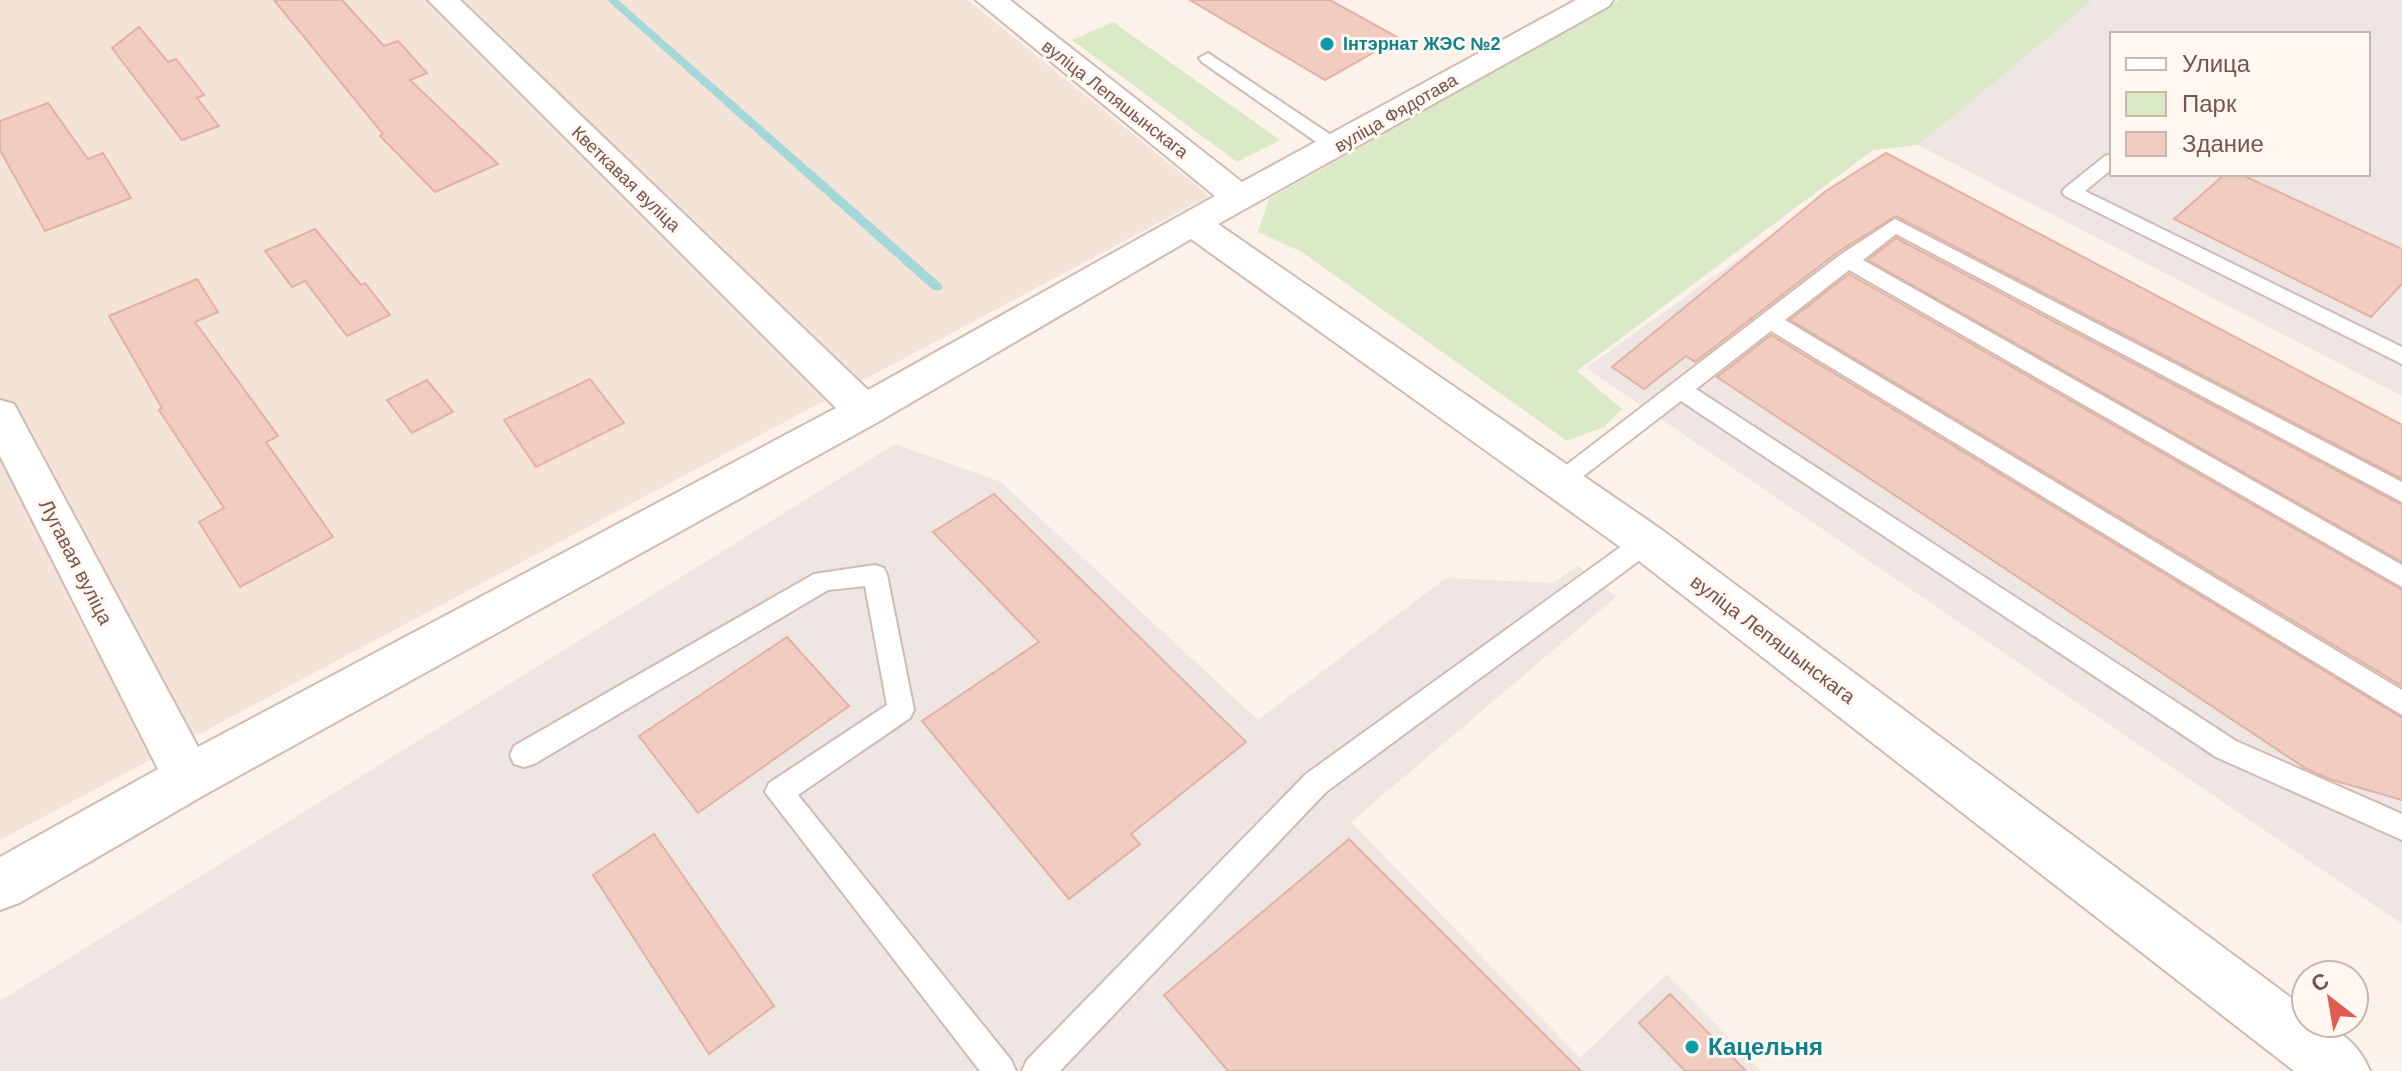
<svg xmlns="http://www.w3.org/2000/svg" width="2402" height="1071" font-family="Arial,sans-serif">
  <rect width="100%" height="100%" fill="#fcf2e9"/>
  <!-- residential -->
  <polygon fill="#f4e3d7" points="0,0 968,0 1209,196 0,840"/>
  <!-- industrial -->
  <g fill="#ede6e2" fill-rule="evenodd">
    <path d="M2089,0H2402V396L1918,145ZM2112,34H2368V174H2112Z"/>
    <polygon points="1886,153 2402,425 2402,924 1586,368"/>
    <polygon points="895,444 1001,482 1258,720 1446,578 1553,583 1578,566 1616,597 1351,822 1580,1058 1667,974 1761,1071 0,1071 0,1001"/>
  </g>
  <!-- green -->
  <g fill="#daeac7">
    <polygon points="1619,0 2089,0 2090,2 1918,145 1873,150 1577,371 1622,409 1604,427 1567,441 1302,252 1258,232 1269,199"/>
    <polygon points="1113,22 1280,140 1237,162 1072,40"/>
  </g>
  <g fill="none" stroke-linecap="round" stroke-linejoin="round">
    <!-- stream -->
    <polygon fill="#a4d7d8" fill-rule="evenodd" points="607,0 618,0 941,284 943,287 941,290 933,290"/>
  </g>
  <!-- building -->
  <g fill="#f1cdc1" stroke="#e4b1a2" stroke-width="2">
    <polygon points="274,0 342,0 384,46 398,41 427,73 410,80 498,164 435,192 380,136 383,134"/>
    <polygon points="1190,0 1330,0 1399,38 1325,80"/>
    <polygon points="139,27 168,62 176,59 204,95 197,98 219,126 182,140 112,48"/>
    <polygon points="48,103 88,159 103,153 131,198 45,231 0,150 0,121"/>
    <polygon points="1886,153 2402,425 2402,479 1896,216 1838,252 1695,362 1686,356 1644,389 1612,367 1826,191"/>
    <polygon points="2225,174 2240,174 2402,249 2402,284 2371,317 2174,219"/>
    <polygon points="315,229 361,285 365,283 390,315 347,336 305,281 292,287 265,251"/>
    <polygon points="1896,238 2402,505 2402,562 1868,260"/>
    <polygon points="1849,274 2402,590 2402,686 1790,320"/>
    <polygon points="197,279 218,312 195,322 278,436 266,442 333,537 240,587 199,522 224,508 159,410 162,408 109,316"/>
    <polygon points="1771,335 2402,718 2402,800 2329,779 2305,768 1717,377"/>
    <polygon points="590,379 624,423 536,467 504,420"/>
    <polygon points="427,380 453,412 412,433 387,400"/>
    <polygon points="994,494 1246,742 1131,834 1140,844 1069,899 922,721 1039,642 933,532"/>
    <polygon points="787,637 849,706 698,813 639,736"/>
    <polygon points="654,834 774,1006 709,1054 593,875"/>
    <polygon points="1349,839 1581,1071 1228,1071 1164,995"/>
    <polygon points="1670,994 1746,1071 1685,1071 1639,1023"/>
  </g>
  <g fill="none" stroke-linecap="round" stroke-linejoin="round">
    <!-- lane casing -->
    <g stroke="#d1bbb1" stroke-width="4">
      <g id="lane">
        <polygon points="1208,53 1343,143 1345,147 1343,151 1329,151 1202,62 1199,58"/>
        <polygon points="2112,154 2112,169 2085,191 2402,347 2402,364 2065,196 2062,192 2065,188 2105,156"/>
        <polygon points="1895,219 2402,482 2402,502 1896,234 1863,260 2402,565 2402,587 1849,270 1785,320 2402,690 2402,715 1771,331 1696,389 2236,741 2402,814 2402,840 2216,757 1681,401 1568,488 1560,491 1552,488 1548,482 1552,476 1840,255"/>
        <polygon points="1646,532 1655,535 1658,542 1655,549 1326,792 1060,1071 1022,1071 1027,1060 1306,774 1637,535"/>
        <polygon points="875,565 884,568 887,575 914,710 910,718 798,795 1011,1060 1016,1071 980,1071 765,792 769,783 887,705 865,586 828,590 534,764 524,767 514,764 510,755 514,746 814,574"/>
      </g>
    </g>
    <!-- street casing -->
    <g stroke="#d1bbb1" stroke-width="4">
      <path id="street" d="M428,0H460L868,390L1215,196L976,0H1010L1242,182L1576,0H1613L1609,6L1218,224L1662,530L2306,1009V1023C2336,1023 2359,1044 2370,1071H2294L1630,554L1191,239L878,422L206,794L19,903L0,910V857L158,769L0,456V400L14,404L198,747L836,408Z"/>
    </g>
    <!-- lane -->
    <use href="#lane" fill="#fff" fill-rule="evenodd"/>
    <!-- street -->
    <use href="#street" fill="#fff" fill-rule="evenodd"/>
  </g>
  <!-- markers -->
  <g fill="#0f9aa8" stroke="#fff7f0" stroke-width="3">
    <circle cx="1327" cy="44" r="8"/>
    <circle cx="1692" cy="1047" r="8"/>
  </g>
  <g text-anchor="middle" stroke-width="6" stroke-linejoin="round" paint-order="stroke">
    <!-- far-culture labels -->
    <g font-size="18" font-weight="bold" fill="#0d838f" stroke="#fff7f0" text-anchor="start">
      <text x="1343" y="50">Інтэрнат ЖЭС №2</text>
    </g>
    <!-- far-street labels -->
    <g font-size="18" fill="#77554d" stroke="#fff7f0">
      <text transform="translate(1115 99) rotate(38)" y="6">вуліца Лепяшынскага</text>
      <text transform="translate(1396 113) rotate(-30)" y="6">вуліца Фядотава</text>
      <text transform="translate(626 179) rotate(44)" y="6">Кветкавая вуліца</text>
    </g>
    <!-- street labels -->
    <g font-size="20" fill="#77554d" stroke="#fff7f0">
      <text transform="translate(76 562) rotate(63)" y="7">Лугавая вуліца</text>
      <text transform="translate(1773 639) rotate(37)" y="7">вуліца Лепяшынскага</text>
    </g>
    <!-- near-culture labels -->
    <g font-size="24" font-weight="bold" fill="#0d838f" stroke="#fff7f0" text-anchor="start">
      <text x="1708" y="1055">Кацельня</text>
    </g>
  </g>
  <!-- legend -->
  <rect x="2110" y="32" width="260" height="144" fill="#fff7f0" stroke="#c9b6af" stroke-width="2"/>
  <rect x="2126" y="58" width="40" height="12" fill="#ffffff" stroke="#c9b6af" stroke-width="2"/>
  <text x="2182" y="72" font-size="24" fill="#77554d">Улица</text>
  <rect x="2126" y="92" width="40" height="24" fill="#daeac7" stroke="#c9b6af" stroke-width="2"/>
  <text x="2182" y="112" font-size="24" fill="#77554d">Парк</text>
  <rect x="2126" y="132" width="40" height="24" fill="#f1cdc1" stroke="#c9b6af" stroke-width="2"/>
  <text x="2182" y="152" font-size="24" fill="#77554d">Здание</text>
  <!-- north arrow -->
  <g transform="translate(2330 999) rotate(329)"><circle r="38" fill="#fff7f0" stroke="#c9b6af" stroke-width="2"/>
  <path d="M0-6L14 30L0 20L-14 30Z" fill="#e35c51"/>
  <text y="-12" font-size="22" font-weight="bold" text-anchor="middle" fill="#77554d">С</text>
  </g>
</svg>
